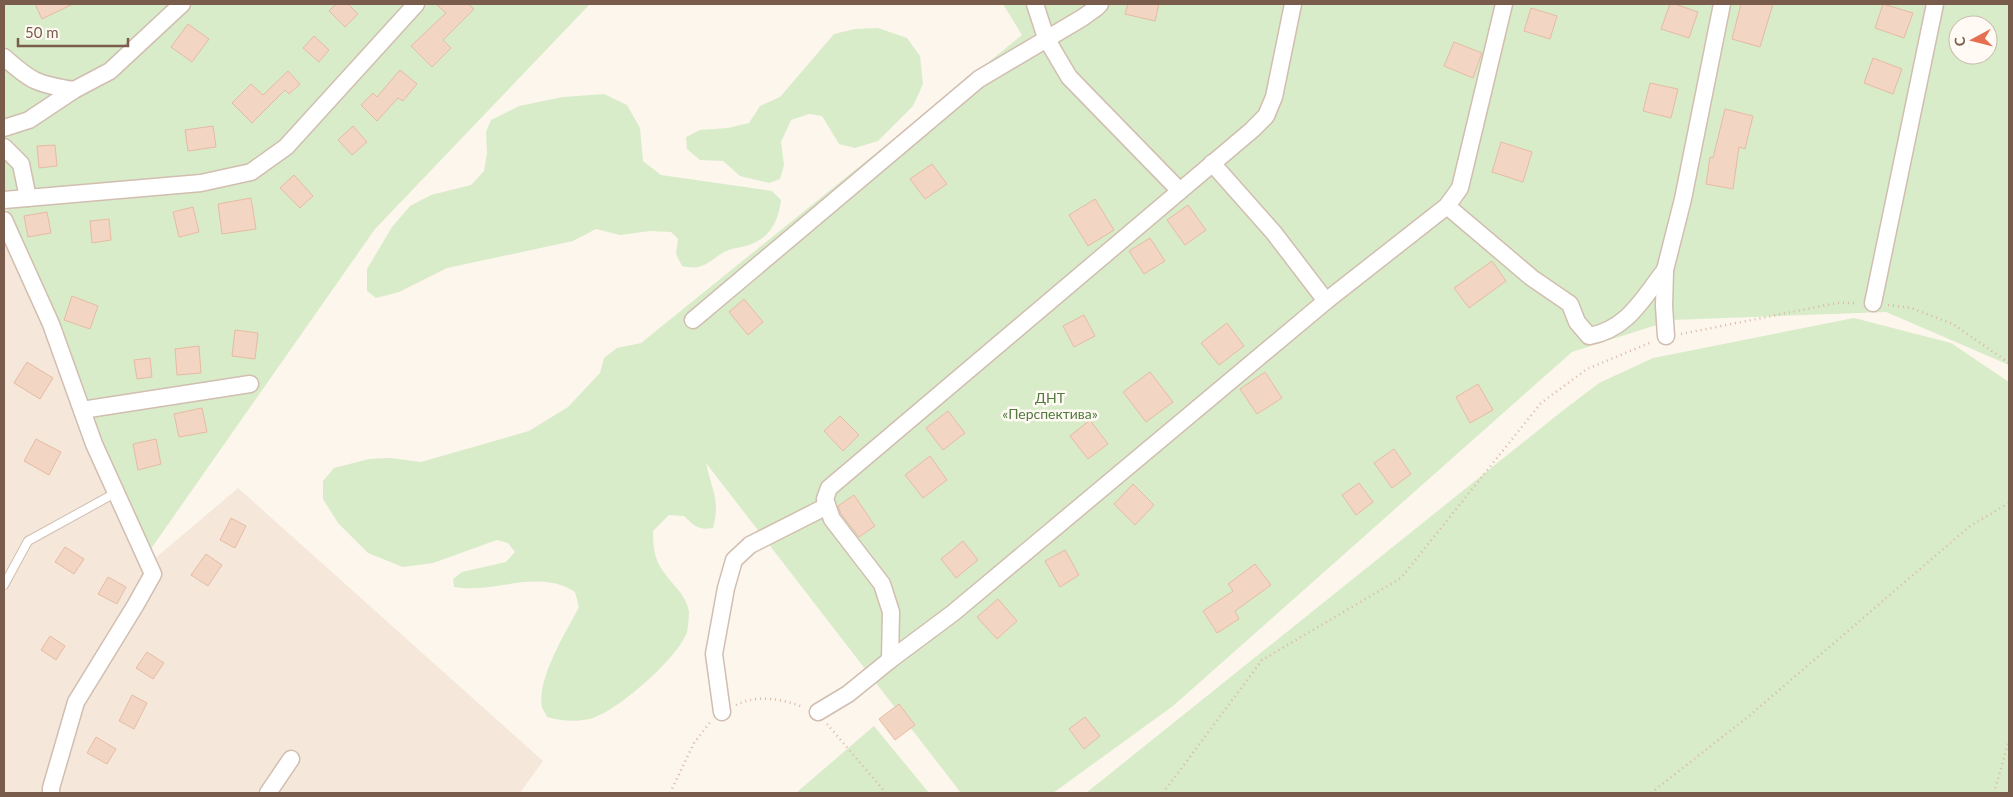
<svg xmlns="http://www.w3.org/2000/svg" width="2013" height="797" font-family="Lato,sans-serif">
  <rect width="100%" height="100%" fill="#fdf6ec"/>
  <!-- residential -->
  <polygon fill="#f5e8da" points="4,235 44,309 146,566 238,488 543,761 520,793 4,793"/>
  <!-- green -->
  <g fill="#d8ecc9" fill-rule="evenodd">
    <polygon points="4,4 590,4 375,229 148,553 4,202"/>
    <path d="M1003,4H2009V365L1886,312L1672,320L1572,352L1173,706L1053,793H961L706,463C711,488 721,500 713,528C699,531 693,525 684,516L669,515L653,531C653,545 654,559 663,571C672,585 686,594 689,612C689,617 688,627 687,632C679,657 615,714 589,719C576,722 560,721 547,717C546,714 543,710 542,707C536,680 567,630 579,607L575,592C539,568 493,594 454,587L453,579L462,572L506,562L515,552L508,543L497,540L433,563L403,567L368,553L338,523L323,499V481L334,468L369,459L390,458L421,462L529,431L568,407L600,373L604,358L617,348L641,343L1022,35ZM1958,25H1988V55H1958Z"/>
    <polygon points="878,28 907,38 920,56 923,84 913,106 878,141 855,148 839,144 822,116 809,114 791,120 781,142 784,165 780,179 769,183 740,176 723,161 700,160 687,149 686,137 700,130 728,128 749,123 760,106 780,97 834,34 855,29"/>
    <path d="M604,94L627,105L640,128L643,161L661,175L772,191L781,200C779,218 772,235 754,243C745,248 733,247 724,252C707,262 704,271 682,266L676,254L678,239L671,232L650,231L620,235L596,229L573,241L447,268L399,292L376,298L367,291V269L392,227L410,206L431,195L471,185L484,171L487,153L486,132L491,120L519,106L563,97Z"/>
    <polygon points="1854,318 1951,343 2009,382 2009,793 1086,793 1561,412 1599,383 1653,358"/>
    <polygon points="874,726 929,793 796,793"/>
  </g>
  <!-- building -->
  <g fill="#f3d5c3" stroke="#e6bba3">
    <polygon points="35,4 73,4 42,19"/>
    <polygon points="336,4 348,4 358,14 345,27 329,11"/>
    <polygon points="436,4 468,4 474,9 443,40 451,48 432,67 411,46 446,13"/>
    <polygon points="1128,4 1159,4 1155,21 1125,14"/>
    <polygon points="1670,4 1675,4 1698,12 1689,38 1661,29"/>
    <polygon points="1741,4 1773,4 1760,47 1732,39"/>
    <polygon points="1883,4 1913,13 1904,38 1875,28"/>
    <polygon points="1531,8 1557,16 1550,39 1524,31"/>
    <polygon points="188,24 209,39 192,62 171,47"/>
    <polygon points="314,36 329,50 319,62 303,48"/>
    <polygon points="1454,42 1482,53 1473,78 1444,66"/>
    <polygon points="1873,58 1902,69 1893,94 1864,83"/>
    <polygon points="400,70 417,84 403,101 398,98 377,121 361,105 373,93 377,97"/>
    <polygon points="288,71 300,84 289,94 285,90 252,123 232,103 251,84 263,95"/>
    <polygon points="1650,83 1678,89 1671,118 1643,111"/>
    <polygon points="1725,109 1753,116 1745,149 1739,147 1733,189 1706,184 1710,157 1713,158"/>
    <polygon points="213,126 216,147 188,151 185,130"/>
    <polygon points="353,126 367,142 352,155 338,140"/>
    <polygon points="1501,142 1532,152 1523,182 1492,172"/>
    <polygon points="55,145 57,166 39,168 37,146"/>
    <polygon points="932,164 947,184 925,199 910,179"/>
    <polygon points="294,175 313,196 300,208 280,188"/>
    <polygon points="251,198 256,229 222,234 218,204"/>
    <polygon points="1095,199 1114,230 1088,246 1069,215"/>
    <polygon points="1188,205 1206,230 1185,245 1167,220"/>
    <polygon points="193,207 199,232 179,237 173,212"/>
    <polygon points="47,212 51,233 28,237 24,216"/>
    <polygon points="109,219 111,240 92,243 90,221"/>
    <polygon points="1150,238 1165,261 1144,274 1129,251"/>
    <polygon points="1492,261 1506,281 1469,308 1454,288"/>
    <polygon points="72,296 98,306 90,329 64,320"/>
    <polygon points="744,299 763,322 748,335 729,312"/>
    <polygon points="1084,315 1095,336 1074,347 1063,326"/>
    <polygon points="1227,323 1244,346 1219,365 1201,343"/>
    <polygon points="235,330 258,333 255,359 232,356"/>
    <polygon points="199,346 201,373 177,375 175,349"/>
    <polygon points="150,358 152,377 137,379 134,360"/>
    <polygon points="27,362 53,378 40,399 14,383"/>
    <polygon points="1150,372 1173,402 1146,422 1123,392"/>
    <polygon points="1265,372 1282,398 1257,414 1240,389"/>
    <polygon points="1478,384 1493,410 1470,423 1456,397"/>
    <polygon points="202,408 207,432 179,437 174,414"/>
    <polygon points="948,411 965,433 943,450 926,428"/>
    <polygon points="840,416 859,435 843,451 824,431"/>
    <polygon points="1090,420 1108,444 1088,459 1070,436"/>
    <polygon points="36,439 61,452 49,475 24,461"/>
    <polygon points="156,439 161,464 138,470 133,444"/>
    <polygon points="1394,449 1411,474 1392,488 1374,463"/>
    <polygon points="930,456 947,480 923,498 905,475"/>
    <polygon points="1359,483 1373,502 1356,515 1342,495"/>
    <polygon points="1133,484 1154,505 1135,525 1114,504"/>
    <polygon points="854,495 875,526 859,537 841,514 838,506"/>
    <polygon points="231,518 246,526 235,548 220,540"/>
    <polygon points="963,541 978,560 956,578 941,559"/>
    <polygon points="65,547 84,559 74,574 55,562"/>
    <polygon points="1065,550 1079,575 1060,587 1045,561"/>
    <polygon points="206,554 222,565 208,586 191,575"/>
    <polygon points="1255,564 1271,585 1235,611 1239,619 1217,633 1203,611 1233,591 1228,584"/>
    <polygon points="108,577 126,587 117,604 98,594"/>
    <polygon points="998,599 1017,621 997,639 977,617"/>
    <polygon points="50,636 65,646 56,660 41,650"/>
    <polygon points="147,652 164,663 153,679 136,668"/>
    <polygon points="132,695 147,703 134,729 119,721"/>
    <polygon points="899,704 915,725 895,740 879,719"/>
    <polygon points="1085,717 1100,736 1084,749 1069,729"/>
    <polygon points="96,737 116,749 107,764 87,753"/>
  </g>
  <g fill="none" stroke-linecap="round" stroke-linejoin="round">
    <!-- service casing -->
    <g stroke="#d1beb0" stroke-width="10">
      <polyline id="service" points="4,585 28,541 117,492"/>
    </g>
    <!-- minor casing -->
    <g stroke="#d1beb0" stroke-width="19">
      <g id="minor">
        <polyline points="1035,4 1046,38 1069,77 1180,191"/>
        <path d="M4,57C32,82 37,84 74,90"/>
        <polyline points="4,128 29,120 74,90 110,71 182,4"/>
        <polyline points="4,147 21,164 28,198"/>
        <polyline points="1212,163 1274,233 1326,301"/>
        <polyline points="4,200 201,183 251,172 286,147 416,4"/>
        <path d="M1447,206L1532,278L1570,304L1577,322L1589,336C1627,330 1643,298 1665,270"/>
        <polyline points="4,220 51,324 94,444 153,574 135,606 76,702 51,788 51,793"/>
        <polyline points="1873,303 1935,4"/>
        <polyline points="693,320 979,79 1082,18 1096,8 1100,4"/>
        <polyline points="1666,336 1664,306 1665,270 1683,199 1722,4"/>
        <polyline points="82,410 250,384"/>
        <polyline points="890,660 891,612 882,584 832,519 825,499 829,488 1252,130 1266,116 1274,97 1293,4"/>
        <polyline points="722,712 714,654 726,588 734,560 750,545 827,506"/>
        <polyline points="818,712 848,694 890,660 953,613 1326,301 1447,206 1460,188 1504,4"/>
        <polyline points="268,793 291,759"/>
      </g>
    </g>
    <!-- path -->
    <g stroke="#d9b8a5" stroke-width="2.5" stroke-dasharray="1 4" stroke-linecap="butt">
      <polyline points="1888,305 1911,308 1953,324 2009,363"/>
      <polyline points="1681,334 1837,303 1858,303"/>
      <path d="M736,705C758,694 782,699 803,707"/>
      <polyline points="827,724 886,793"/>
      <polyline points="670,793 694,743 711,721"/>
      <polyline points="1163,793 1262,660 1401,578 1541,403 1587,369 1652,342"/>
      <polyline points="1651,793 1749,716 1970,526 2009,503"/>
      <polyline points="1994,793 2009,740"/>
    </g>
    <!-- service -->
    <use href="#service" stroke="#fff" stroke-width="8"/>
    <!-- minor -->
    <use href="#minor" stroke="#fff" stroke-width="16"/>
  </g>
  <g text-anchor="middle" stroke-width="5" stroke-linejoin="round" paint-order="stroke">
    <!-- park labels -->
    <g font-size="14" fill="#537a41" stroke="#fffaf3">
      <text x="1050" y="403">ДНТ<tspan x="1050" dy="16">«Перспектива»</tspan></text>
    </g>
  </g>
  <!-- border -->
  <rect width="2013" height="797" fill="none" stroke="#7a5c4d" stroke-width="10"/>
  <!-- north arrow -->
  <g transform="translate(1973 40) rotate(263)"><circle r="24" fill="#fffaf3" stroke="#cabbb1"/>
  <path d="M0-4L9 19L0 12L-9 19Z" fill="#e76f51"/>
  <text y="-8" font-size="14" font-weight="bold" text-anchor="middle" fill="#7a5c4d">С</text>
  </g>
  <!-- scale -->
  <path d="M18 38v8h110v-8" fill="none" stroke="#7a5c4d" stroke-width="2.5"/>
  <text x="25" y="38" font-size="15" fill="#7a5c4d" stroke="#fffaf3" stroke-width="4" paint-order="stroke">50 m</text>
</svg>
